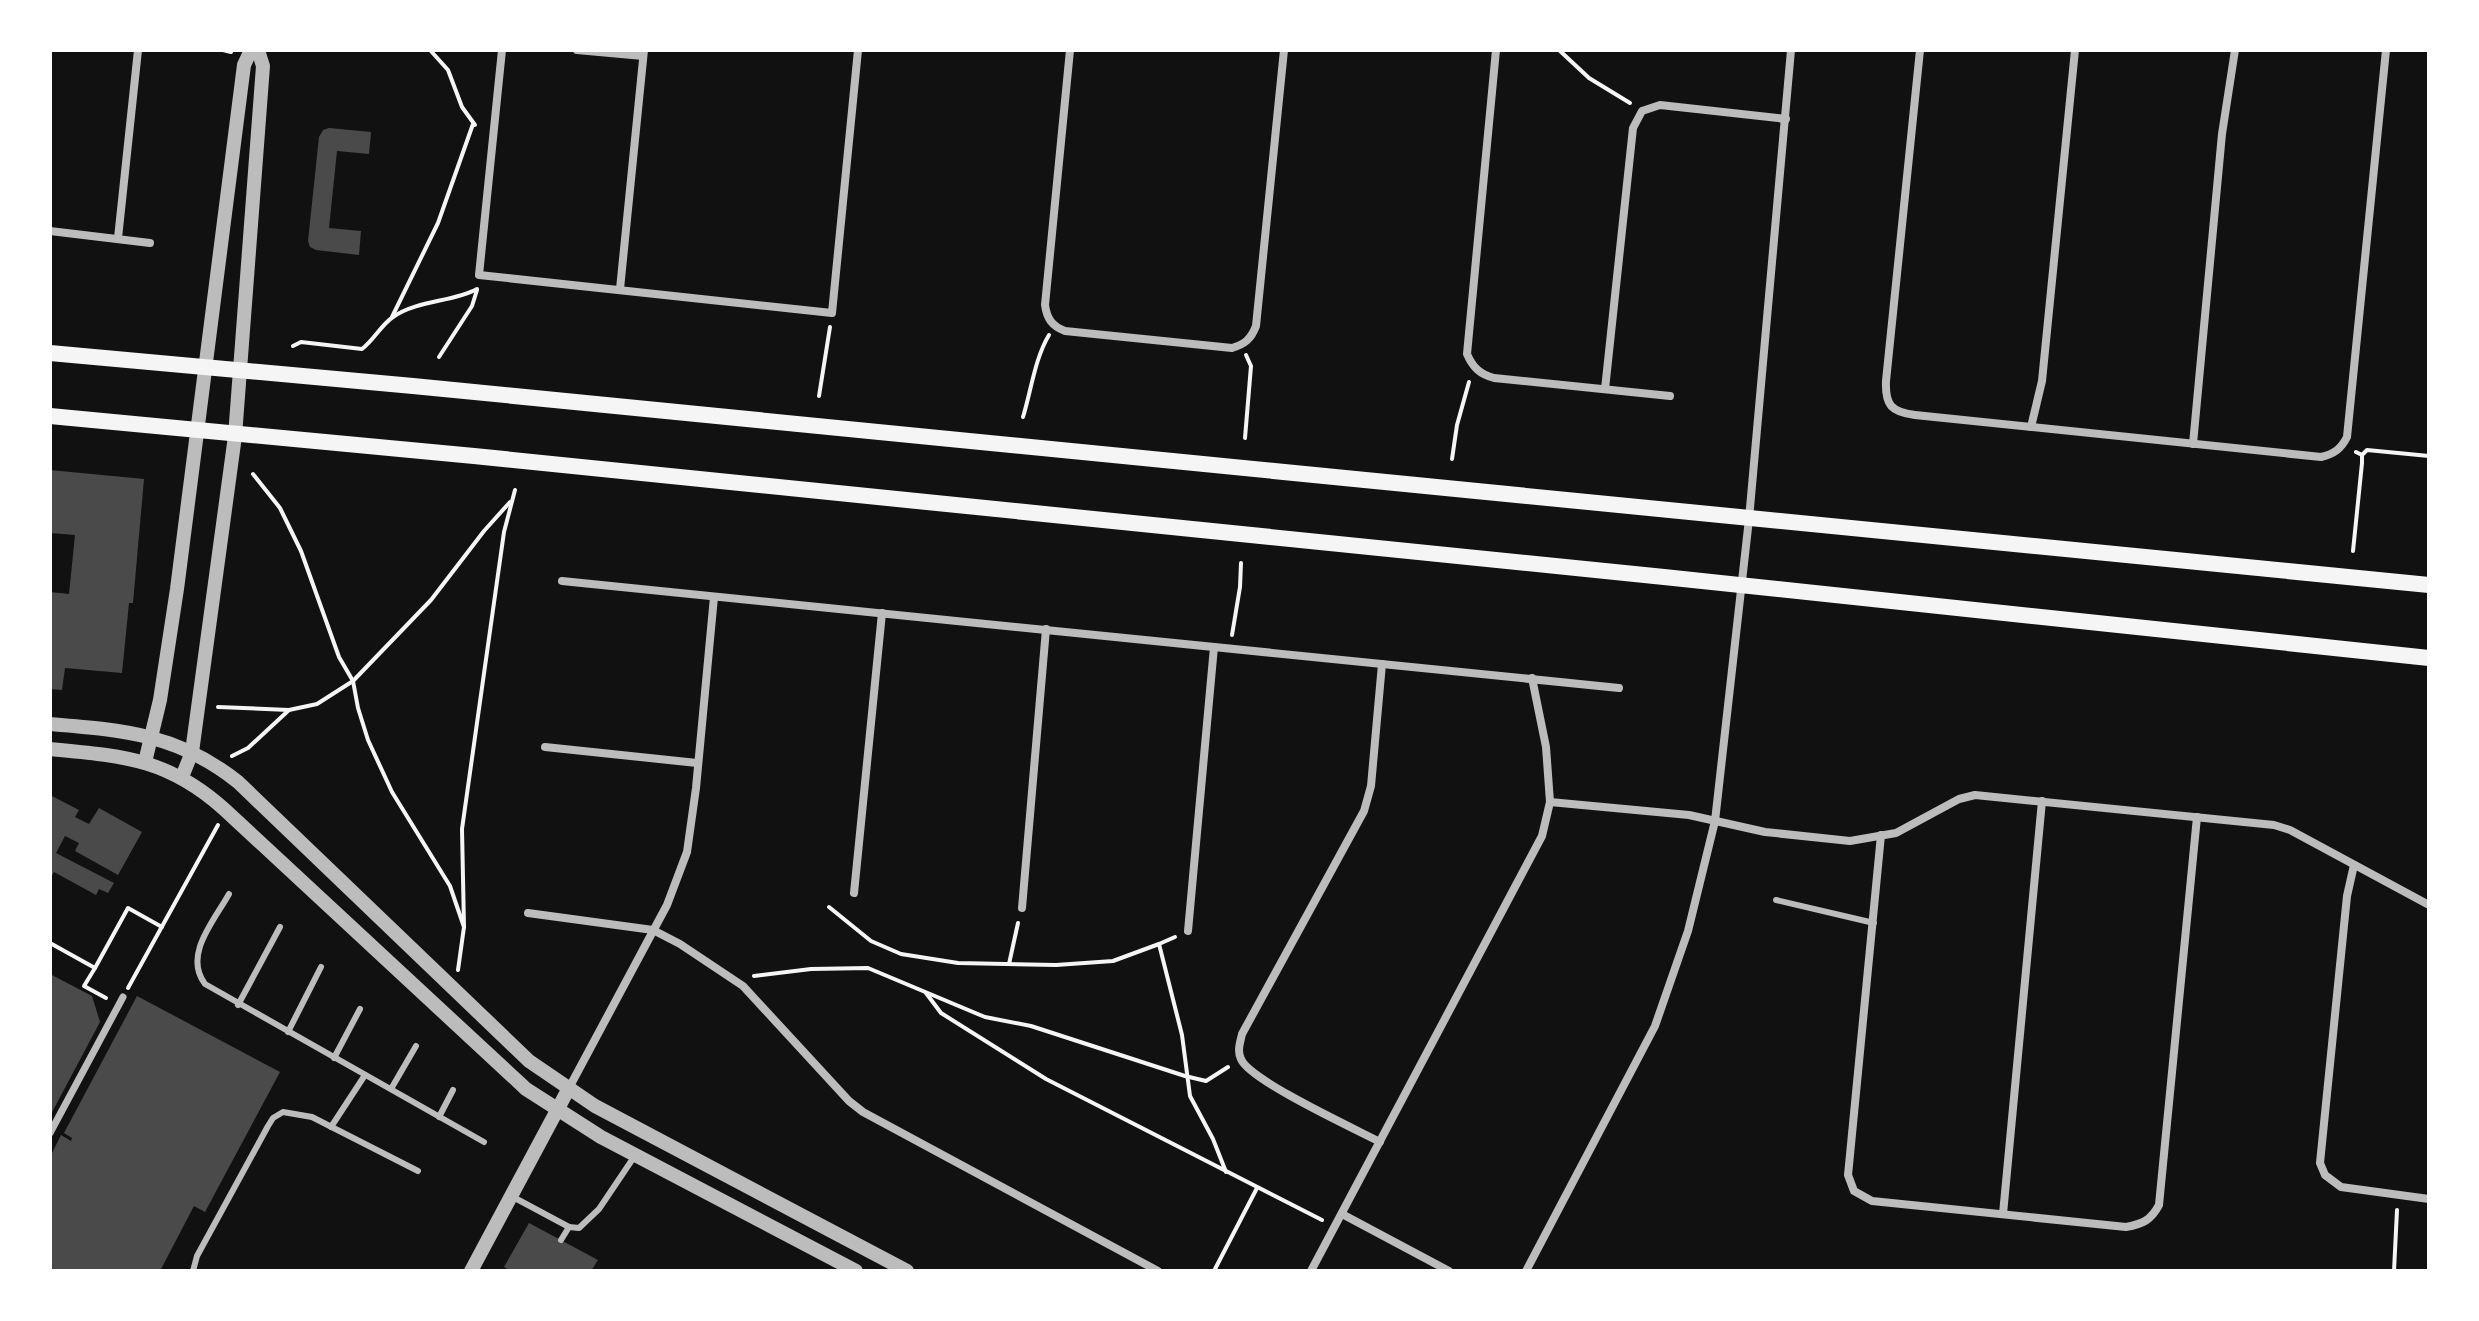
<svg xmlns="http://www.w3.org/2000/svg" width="2479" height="1321" font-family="Helvetica,sans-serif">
  <rect width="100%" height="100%" fill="#111"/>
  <!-- building -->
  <g fill="#4a4a4a">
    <polygon points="329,128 371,132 369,154 337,151 329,228 361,231 359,255 316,250 310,247 308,241 319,137 323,130"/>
    <polygon points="50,470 144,479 133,603 129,603 122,673 65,668 62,690 50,689 50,592 69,594 75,535 50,533"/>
    <polygon points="50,795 79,810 75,817 89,824 99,808 142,832 118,875 75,851 79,843 65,836 56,853 114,883 108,893 99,889 96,895 54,872 50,879"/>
    <polygon points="50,974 92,996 100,1022 50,1116"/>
    <polygon points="137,996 280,1072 205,1212 194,1206 160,1271 50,1271 50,1157 61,1135 71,1141 72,1138 64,1133"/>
    <polygon points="529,1223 598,1260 591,1271 511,1271 504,1267"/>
  </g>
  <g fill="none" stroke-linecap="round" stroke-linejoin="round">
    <!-- path -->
    <g stroke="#f5f5f5" stroke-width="4">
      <polyline points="223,50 231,52"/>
      <polyline points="430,50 448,70 462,107 475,125"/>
      <polyline points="1559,50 1589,78 1630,103"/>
      <polyline points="392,317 438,223 473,124"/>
      <path d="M293,346L301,342L362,349C374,340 381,325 393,317C417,300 454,302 477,289"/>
      <polyline points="439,357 472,306 477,290"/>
      <polyline points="819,396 830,327"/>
      <path d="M1023,417C1031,391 1035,358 1049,335"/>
      <polyline points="1245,438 1251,366 1246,355"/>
      <polyline points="2362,455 2367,450 2429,456"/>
      <polyline points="1452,459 1457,425 1469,382"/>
      <polyline points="253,474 280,508 301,551 339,657 353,681 358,708 368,740 392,792 450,886 464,927"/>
      <polyline points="2353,551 2362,463 2362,455 2356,452"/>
      <polyline points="1232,635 1240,587 1241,563"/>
      <polyline points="218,707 289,710"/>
      <polyline points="232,756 248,748 289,710 317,704 353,681 431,600 484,531 510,502"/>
      <polyline points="829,907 871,941 901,954 958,963 1056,965 1113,961 1159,944 1182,1035 1190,1096 1213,1139 1226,1172"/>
      <polyline points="50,943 95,968 84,986 106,998"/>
      <polyline points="1159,944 1175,937"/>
      <polyline points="1009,964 1018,923"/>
      <polyline points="95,968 128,908 162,927"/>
      <polyline points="458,970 464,927 462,829 504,532 515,490"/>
      <polyline points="754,976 811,969 868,968 985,1017 1031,1026 1185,1076 1206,1081 1228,1067"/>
      <polyline points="128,988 218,825"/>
      <polyline points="926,993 941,1013 1046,1079 1322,1220"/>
      <polyline points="1214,1271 1257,1188"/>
      <polyline points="2394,1271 2397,1210"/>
    </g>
    <!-- service -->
    <g stroke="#bcbcbc" stroke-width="6">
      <path d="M229,894C214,921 183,955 205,984L484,1142"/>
      <polyline points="1776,900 1874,923"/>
      <polyline points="238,1005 280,927"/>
      <polyline points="288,1032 321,967"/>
      <polyline points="334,1058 360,1009"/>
      <polyline points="391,1089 416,1046"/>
      <polyline points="439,1117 453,1090"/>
      <polyline points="331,1127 365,1075"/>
      <polyline points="513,1197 569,1227 579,1228 599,1209 634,1157"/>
      <polyline points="561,1240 569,1227"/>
      <polyline points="193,1271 197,1256 268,1126 273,1118 283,1112 312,1117 418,1171"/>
    </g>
    <!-- pedestrian -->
    <polyline stroke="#bcbcbc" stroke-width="7" points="50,1133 123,997"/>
    <!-- minor -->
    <g stroke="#bcbcbc" stroke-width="8">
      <polyline points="502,50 479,275 832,313 858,50"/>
      <polyline points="577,50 643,56"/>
      <path d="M1070,50L1045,305C1047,319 1052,326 1065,331L1232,348C1245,344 1251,339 1256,326L1284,50"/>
      <path d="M1496,50L1467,354C1473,368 1480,374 1494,378L1670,396"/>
      <path d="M1920,50L1886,381C1885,405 1891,412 1915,415L2321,457C2334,454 2341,449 2347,437L2386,50"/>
      <polyline points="50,231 150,243"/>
      <polyline points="118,238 138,50"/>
      <polyline points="620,289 644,50"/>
      <polyline points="1605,389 1633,128 1642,111 1660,105 1786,119"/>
      <polyline points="2031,427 2042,381 2075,50"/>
      <polyline points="2193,444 2222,134 2235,50"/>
      <polyline points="562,581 1619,688"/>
      <polyline points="545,747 697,763"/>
      <polyline points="1550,802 1689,815 1765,832 1850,841 1896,833 1959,799 1975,795 2274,825 2290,830 2429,905"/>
      <path d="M1881,835L1849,1165L1848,1175L1854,1191L1872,1201L2126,1227C2143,1224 2151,1220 2159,1205L2197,817"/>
      <polyline points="2354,865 2347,896 2320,1163 2325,1175 2341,1187 2429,1199"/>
      <polyline points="854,893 882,613"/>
      <polyline points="1022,908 1046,629"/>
      <polyline points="528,913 653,930 680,944 743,986 849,1101 863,1112 1158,1271"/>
      <polyline points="1188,931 1214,647"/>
      <polyline points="569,1088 667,905 687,852 696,788 714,597"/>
      <path d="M1380,1142C1355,1129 1249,1080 1241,1059C1237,1051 1240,1043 1242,1034L1364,811L1371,786L1382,664"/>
      <polyline points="1342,1214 1449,1271"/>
      <polyline points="2003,1214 2042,801"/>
      <polyline points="1311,1271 1542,836 1550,802 1546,747 1532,678"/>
      <polyline points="1526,1271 1655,1026 1688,931 1715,821 1749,519 1791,50"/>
    </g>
    <!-- tertiary -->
    <g stroke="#bcbcbc" stroke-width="14">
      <path d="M50,724C123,730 178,734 238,782L529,1061L595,1106L907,1271"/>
      <path d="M50,749C122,756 167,758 224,809L526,1089L601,1137L856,1271"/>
      <polyline points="145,762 160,700 177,589 244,65 251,50"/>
      <polyline points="182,777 192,752 235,436 263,66 258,50"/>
      <polyline points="471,1271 569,1088"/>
    </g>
    <!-- secondary -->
    <g stroke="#f5f5f5" stroke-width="16">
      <polyline points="50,353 413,386 2429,585"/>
      <polyline points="50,416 474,456 1664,577 2429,658"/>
    </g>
  </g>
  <!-- border -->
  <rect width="2479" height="1321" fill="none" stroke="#ffffff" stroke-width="104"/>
</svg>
